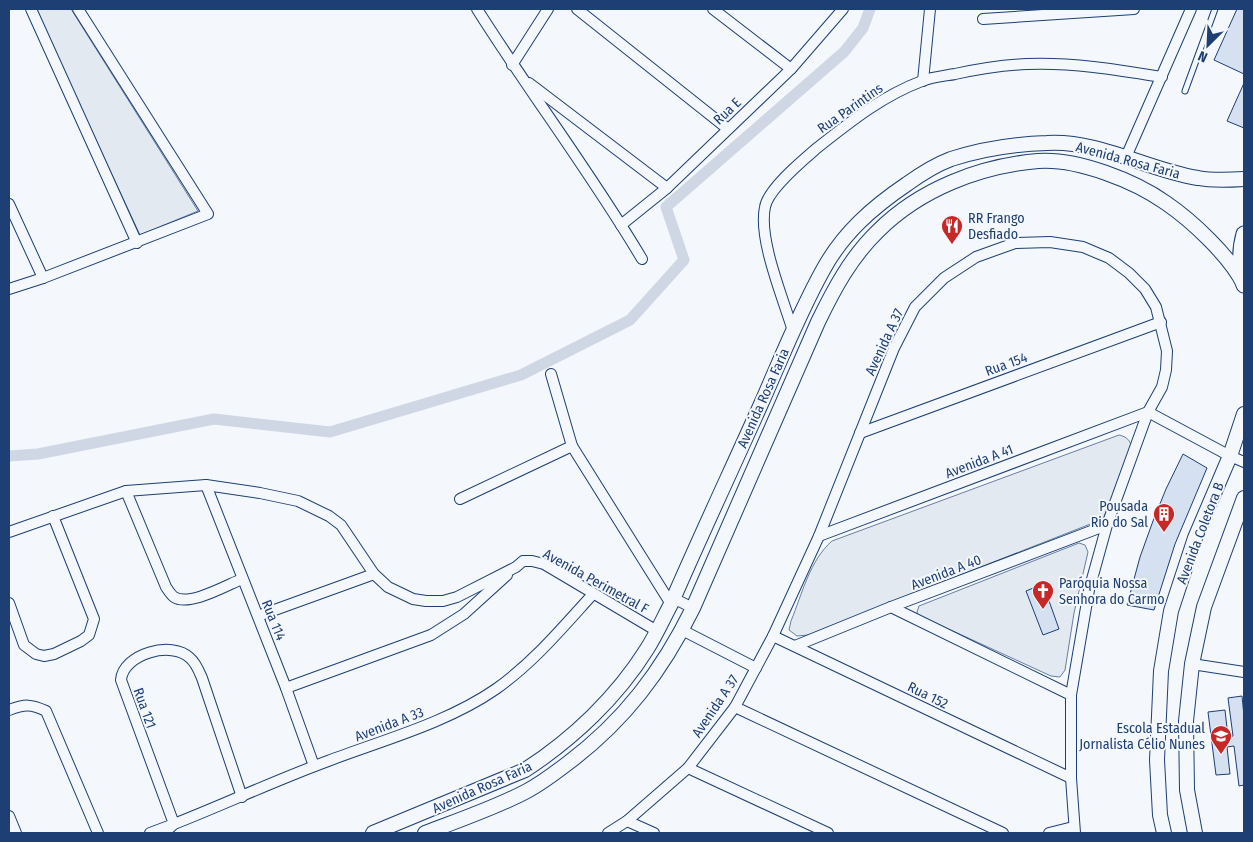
<svg xmlns="http://www.w3.org/2000/svg" width="1253" height="842" font-family="'Fira Sans Condensed',sans-serif">
  <rect width="100%" height="100%" fill="#f4f7fb"/>
  <!-- green -->
  <g fill="#e3e9f0" stroke="#687fa3">
    <polygon points="35,9 71,9 198,211 140,235"/>
    <path d="M1119,435C1127,437 1130,440 1132,448L1104,517L1098,521L808,635L797,636L789,630L791,621C802,594 810,560 832,541Z"/>
    <polygon points="1079,543 1085,545 1088,552 1074,613 1065,670 1060,677 1051,676 918,615 917,612 919,606"/>
  </g>
  <g fill="none" stroke-linecap="round" stroke-linejoin="round">
    <!-- canal -->
    <polyline stroke="#cfd7e4" stroke-width="11" points="9,456 38,454 214,419 330,432 521,375 630,320 684,260 666,207 844,52 863,28 870,9"/>
  </g>
  <!-- building -->
  <g fill="#d5e0f0" stroke="#1d3f73">
    <polygon points="1237,9 1244,9 1244,74 1214,60"/>
    <polygon points="1244,83 1244,128 1227,121"/>
    <polygon points="1183,454 1207,468 1175,544 1154,610 1127,605 1140,557 1153,521 1166,489"/>
    <polygon points="1043,584 1059,629 1043,635 1026,591"/>
    <polygon points="1242,696 1244,716 1244,785 1239,786 1234,746 1227,747 1230,774 1216,775 1208,712 1225,710 1228,737 1233,736 1228,698"/>
  </g>
  <g fill="none" stroke-linecap="round" stroke-linejoin="round">
    <!-- lane casing -->
    <g stroke="#1d3f73" stroke-width="7">
      <polyline id="lane" points="1185,91 1215,9"/>
    </g>
    <!-- street casing -->
    <g stroke="#1d3f73" stroke-width="12">
      <g id="street">
        <polyline points="31,9 137,243"/>
        <path d="M477,9C530,93 591,173 642,259"/>
        <polyline points="577,9 728,129"/>
        <polyline points="713,9 791,69"/>
        <polyline points="983,19 1134,9"/>
        <polyline points="512,65 548,9"/>
        <polyline points="923,81 930,9"/>
        <polyline points="529,83 667,188"/>
        <polyline points="1126,157 1191,9"/>
        <polyline points="9,204 43,278"/>
        <polyline points="621,225 667,188 791,69 843,9"/>
        <polyline points="9,289 43,278 208,214 78,9"/>
        <path d="M793,331C783,298 758,239 765,207C768,189 803,160 817,148C850,122 882,96 922,81C932,77 944,76 955,74C978,69 1003,65 1027,64C1071,62 1119,70 1162,77"/>
        <polyline points="551,374 572,446 671,604"/>
        <polyline points="860,433 1161,322"/>
        <polyline points="206,485 286,688 314,766"/>
        <path d="M126,491L166,587C168,590 171,595 174,597C189,607 227,585 242,579"/>
        <polyline points="460,499 572,446"/>
        <polyline points="9,532 126,491 206,485 260,493 298,501 329,516 341,525 374,574 388,587 413,599 426,601 443,601 457,597 516,567 523,561 532,561 544,564 657,631"/>
        <polyline points="819,536 1148,412 1230,456 1244,462"/>
        <polyline points="673,598 693,608"/>
        <polyline points="9,603 24,645 36,654 44,656 54,654 81,641 89,635 94,619 53,516"/>
        <polyline points="891,607 1071,695"/>
        <polyline points="258,616 374,574"/>
        <polyline points="682,630 756,668"/>
        <polyline points="773,636 1071,778"/>
        <polyline points="795,646 891,607 1107,525"/>
        <polyline points="1192,664 1244,672"/>
        <polyline points="286,688 431,635 464,614 507,575"/>
        <polyline points="735,707 1003,833"/>
        <path d="M9,710C25,704 31,704 46,711L98,833"/>
        <polyline points="688,768 828,833"/>
        <polyline points="9,816 16,833"/>
        <polyline points="627,821 654,833"/>
        <path d="M150,833L174,824L121,680C123,654 172,640 190,658C196,663 199,671 202,678L242,797"/>
        <path d="M164,833L174,824C225,804 276,780 328,761C383,740 447,723 496,689C534,662 562,628 593,594"/>
        <polyline points="608,833 627,821 688,768 735,707 773,636 819,536 894,348 915,307 944,278 976,257 1015,243 1050,242 1083,247 1109,258 1129,273 1145,289 1156,307 1167,351 1166,370 1162,387 1148,412 1107,525 1089,590 1071,695 1071,778 1075,833"/>
        <polyline points="1049,833 1073,827"/>
      </g>
    </g>
    <!-- secondary casing -->
    <g stroke="#1d3f73" stroke-width="16">
      <g id="secondary">
        <path d="M373,833L525,770C573,739 617,697 647,649C656,635 663,619 671,604C700,537 731,471 761,404C781,359 799,313 823,270C843,233 873,207 907,184C921,174 935,165 951,159C982,149 1014,144 1047,143C1100,140 1147,170 1198,178C1213,181 1229,180 1244,179"/>
        <path d="M425,833C459,820 495,808 527,791C542,783 555,773 568,763C624,721 662,671 693,608L818,322C834,289 851,257 878,231C920,189 980,166 1038,161C1077,158 1135,181 1166,203C1191,220 1231,257 1244,285"/>
        <polyline points="1164,833 1160,815 1157,760 1161,671 1171,611 1195,538 1230,456 1244,414"/>
        <polyline points="1195,833 1187,790 1186,721 1192,664 1204,607 1244,498"/>
      </g>
    </g>
    <!-- primary casing -->
    <g stroke="#1d3f73" stroke-width="17">
      <path id="primary" d="M1244,234C1239,251 1240,268 1244,285"/>
    </g>
    <!-- lane -->
    <use href="#lane" stroke="#f4f7fb" stroke-width="5"/>
    <!-- street -->
    <use href="#street" stroke="#f4f7fb" stroke-width="10"/>
    <!-- secondary -->
    <use href="#secondary" stroke="#f4f7fb" stroke-width="14"/>
    <!-- primary -->
    <use href="#primary" stroke="#f4f7fb" stroke-width="15"/>
  </g>
  <!-- icons -->
  <defs>
    <g id="restaurant-pin" transform="scale(1.125)"><path d="M0 17L-7.5 6A9.5 9.5 0 1 1 7.5 6Z" fill="#c62828" stroke="#f4f7fb"/><path d="M-5-6h1v4h1v-4h1v4h1v-4h1v5L-1.5 .5V6h-2V.5L-5-1ZM5-6V6H3V1.5H1.5Q1.5-4 5-6Z" fill="#fff"/></g>
    <g id="building-pin" transform="scale(1.125)"><path d="M0 17L-7.5 6A9.5 9.5 0 1 1 7.5 6Z" fill="#c62828" stroke="#f4f7fb"/><path d="M-4-6H4V6H1V3H-1V6H-4ZM-2.5-4.3h1.7v1.8h-1.7ZM.8-4.3h1.7v1.8H.8ZM-2.5-1h1.7V.8h-1.7ZM.8-1h1.7V.8H.8Z" fill="#fff"/></g>
    <g id="church-pin" transform="scale(1.125)"><path d="M0 17L-7.5 6A9.5 9.5 0 1 1 7.5 6Z" fill="#c62828" stroke="#f4f7fb"/><path d="M-1.2-6h2.4v3.5h3.3v2.4h-3.3V6h-2.4V-.1h-3.3v-2.4h3.3Z" fill="#fff"/></g>
    <g id="school-pin" transform="scale(1.125)"><path d="M0 17L-7.5 6A9.5 9.5 0 1 1 7.5 6Z" fill="#c62828" stroke="#f4f7fb"/><path d="M0-5L7-2L0 1L-7-2ZM-4 1L0 2.5L4 1V4Q0 6-4 4Z" fill="#fff"/></g>
  </defs>
  <g fill-rule="evenodd">
    <use href="#restaurant-pin" x="952" y="226"/>
    <use href="#building-pin" x="1164" y="514"/>
    <use href="#church-pin" x="1043" y="591"/>
    <use href="#school-pin" x="1221" y="736"/>
  </g>
  <g text-anchor="middle" stroke-width="4" stroke-linejoin="round" paint-order="stroke">
    <!-- street labels -->
    <g font-size="14" fill="#1d3f73" stroke="#f4f7fb">
      <text transform="translate(850 108) rotate(-35)" y="5">Rua Parintins</text>
      <text transform="translate(727 111) rotate(-44)" y="5">Rua E</text>
      <text transform="translate(1128 160) rotate(15)" y="5">Avenida Rosa Faria</text>
      <text transform="translate(884 342) rotate(-65)" y="5">Avenida A 37</text>
      <text transform="translate(1006 364) rotate(-20)" y="5">Rua 154</text>
      <text transform="translate(763 398) rotate(-66)" y="5">Avenida Rosa Faria</text>
      <text transform="translate(979 461) rotate(-21)" y="5">Avenida A 41</text>
      <text transform="translate(1200 533) rotate(-69)" y="5">Avenida Coletora B</text>
      <text transform="translate(946 572) rotate(-21)" y="5">Avenida A 40</text>
      <text transform="translate(596 581) rotate(29)" y="5">Avenida Perimetral F</text>
      <text transform="translate(274 620) rotate(68)" y="5">Rua 114</text>
      <text transform="translate(928 695) rotate(26)" y="5">Rua 152</text>
      <text transform="translate(715 706) rotate(-56)" y="5">Avenida A 37</text>
      <text transform="translate(145 708) rotate(70)" y="5">Rua 121</text>
      <text transform="translate(389 724) rotate(-21)" y="5">Avenida A 33</text>
      <text transform="translate(482 787) rotate(-24)" y="5">Avenida Rosa Faria</text>
    </g>
    <!-- poi labels -->
    <g font-size="14" fill="#1d3f73" stroke="#f4f7fb" text-anchor="start">
      <text x="968" y="223">RR Frango<tspan x="968" dy="16">Desfiado</tspan></text>
      <text x="1148" y="511" text-anchor="end">Pousada<tspan x="1148" dy="16">Rio do Sal</tspan></text>
      <text x="1059" y="588">Paróquia Nossa<tspan x="1059" dy="16">Senhora do Carmo</tspan></text>
      <text x="1205" y="733" text-anchor="end">Escola Estadual<tspan x="1205" dy="16">Jornalista Célio Nunes</tspan></text>
    </g>
  </g>
  <!-- border -->
  <rect width="1253" height="842" fill="none" stroke="#1d3f73" stroke-width="20"/>
  <!-- north arrow -->
  <g transform="translate(1208 45) rotate(204)" stroke="#f4f7fb" stroke-width="4" paint-order="stroke">
  <path d="M0-4L9 19L0 12L-9 19Z" fill="#1d3f73"/>
  <text y="-8" font-size="14" font-weight="bold" text-anchor="middle" fill="#1d3f73">N</text>
  </g>
</svg>
